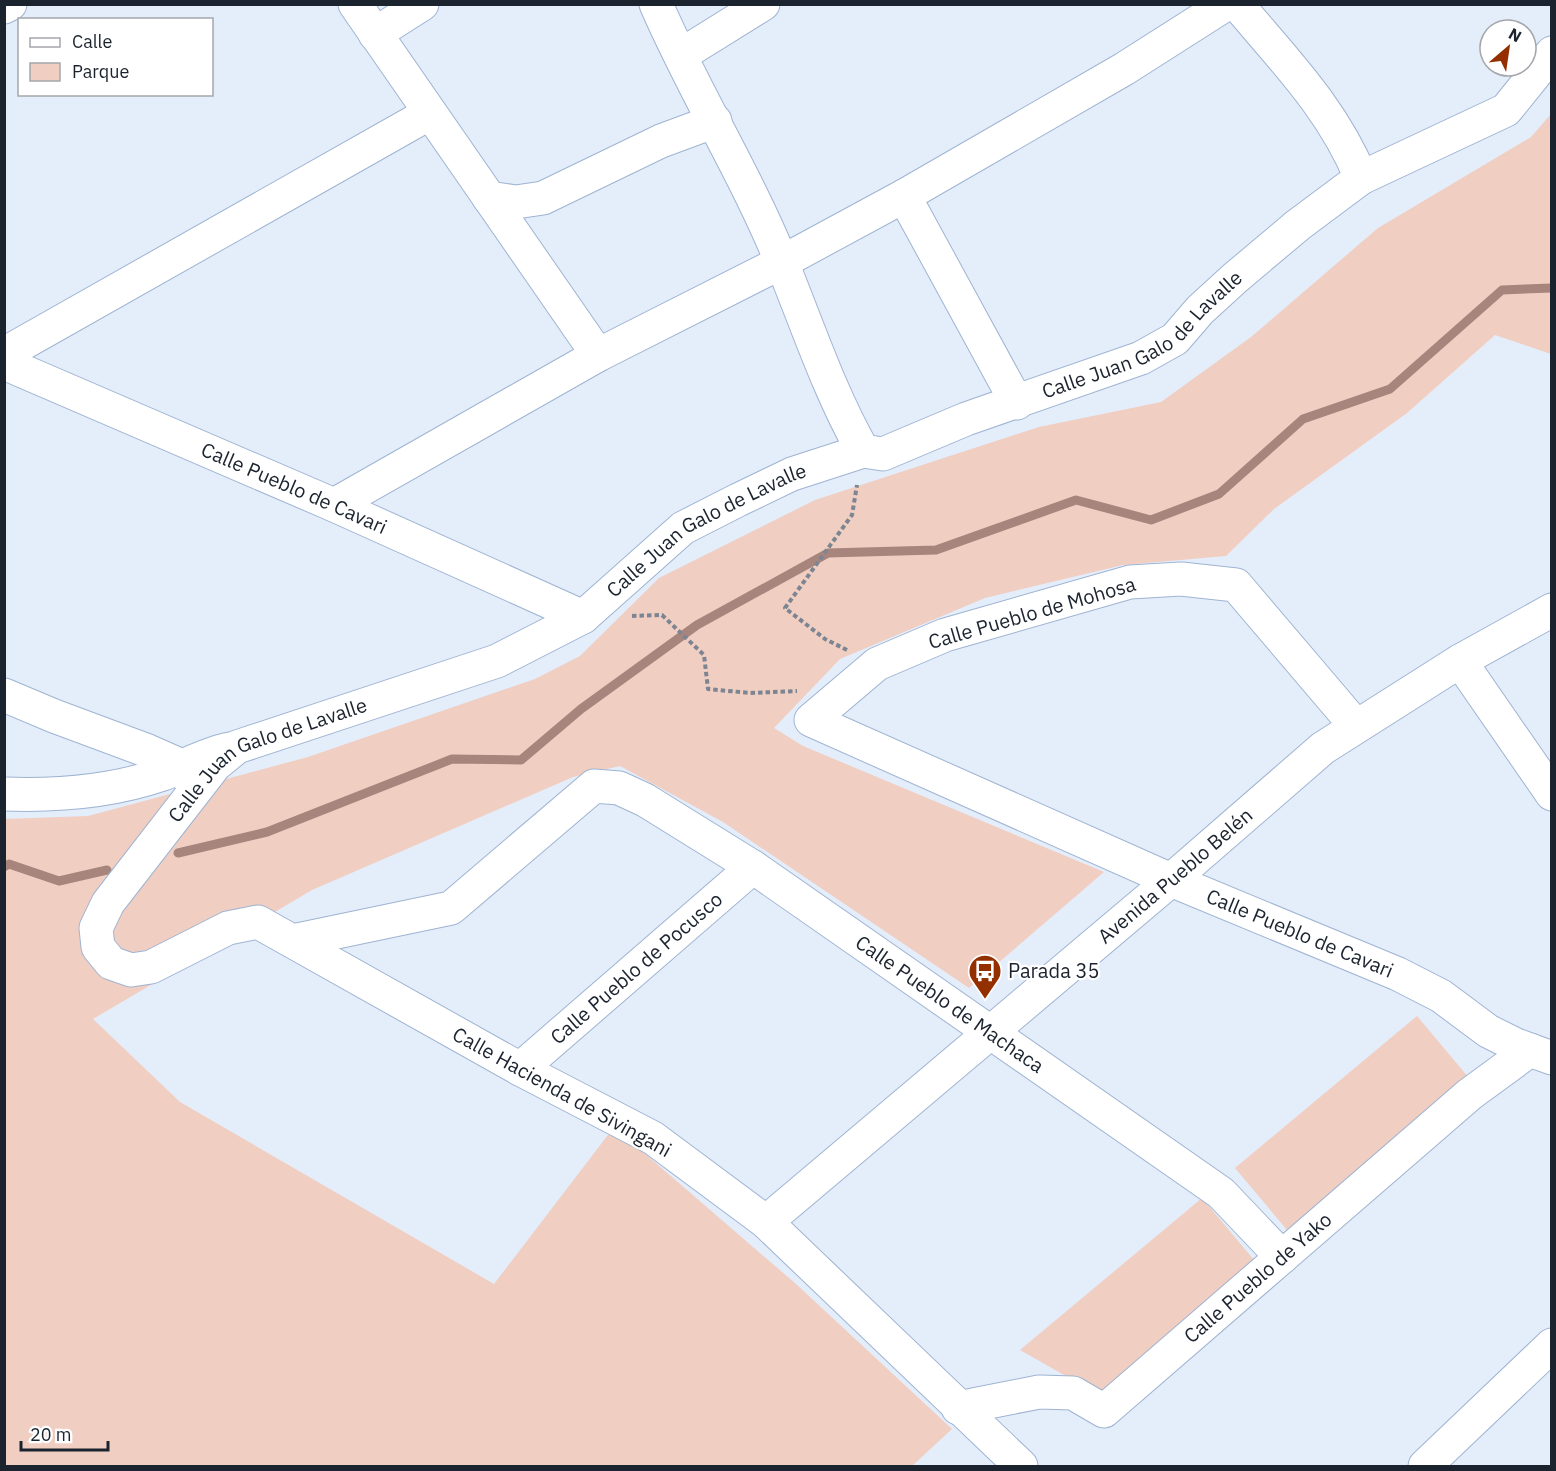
<svg xmlns="http://www.w3.org/2000/svg" width="1556" height="1471" font-family="'IBM Plex Sans',sans-serif">
  <rect width="100%" height="100%" fill="#e4edfa"/>
  <!-- green -->
  <g fill="#f1cec2">
    <polygon points="1551,114 1551,354 1495,335 1407,413 1274,509 1226,556 1123,565 985,598 840,659 774,728 803,746 1104,872 969,988 723,822 620,766 573,777 312,890 93,1019 180,1102 494,1284 614,1127 796,1284 952,1429 912,1466 5,1466 4,819 88,816 308,757 535,679 580,656 659,578 815,500 1039,427 1161,402 1251,337 1378,228 1531,137"/>
    <polygon points="1417,1016 1469,1078 1287,1230 1235,1168"/>
    <polygon points="1202,1198 1254,1260 1101,1396 1020,1350"/>
  </g>
  <g fill="none" stroke-linecap="round" stroke-linejoin="round">
    <!-- stream -->
    <g stroke="#a8857c" stroke-width="9">
      <polyline points="178,853 267,832 452,759 521,760 581,709 697,625 828,553 936,550 1076,500 1151,520 1219,494 1303,419 1390,389 1502,290 1552,288"/>
      <polyline points="4,867 9,864 59,881 107,870"/>
    </g>
    <!-- minor casing -->
    <g stroke="#9eb4d2" stroke-width="35">
      <g id="minor">
        <polyline points="355,4 598,355"/>
        <path d="M656,4C694,92 746,174 782,263C808,327 829,391 863,451"/>
        <path d="M1237,4C1284,60 1333,109 1361,178"/>
        <polyline points="4,7 10,4"/>
        <polyline points="375,34 422,4"/>
        <polyline points="681,55 763,4"/>
        <polyline points="904,196 1017,403"/>
        <polyline points="489,198 516,202 543,198 661,141 715,121"/>
        <polyline points="4,354 430,113"/>
        <path id="s1" d="M4,363L334,505L583,617"/>
        <polyline points="334,505 598,355 782,262 904,196 1124,69 1226,4"/>
        <polyline points="1460,661 1552,794"/>
        <polyline points="4,695 54,716 148,751 182,766 188,777"/>
        <path id="s2" d="M1356,726L1236,585L1181,579L1130,582L945,635L877,664L811,720L1171,880L1398,974L1441,996L1488,1031L1516,1045L1552,1058"/>
        <path d="M4,794C57,796 110,792 160,775C184,767 205,754 230,749"/>
        <path id="s3" d="M293,941L451,908L594,786L619,788L645,800L753,867L1221,1193L1282,1257"/>
        <path id="s4" d="M520,1069L753,867"/>
        <path id="s5" d="M766,1222L1171,880L1323,748L1460,661L1552,610"/>
        <path id="s6" d="M958,1408L1039,1392L1073,1393L1104,1411L1470,1094L1530,1050"/>
        <path id="s7" d="M1021,1466L766,1222L653,1138L520,1069L258,922L228,928L151,967L131,970L111,963L98,947L96,928L108,903L215,765L237,747L497,661L583,617L683,528L738,500L792,474L863,451L883,454L966,419L1141,358L1175,339L1200,310L1235,278L1298,225L1361,178L1506,110L1552,53"/>
        <polyline points="1425,1466 1552,1345"/>
      </g>
    </g>
    <!-- path -->
    <g stroke="#7c8591" stroke-width="4" stroke-dasharray="4.5 3" stroke-linecap="butt">
      <polyline points="632,616 662,615 704,655 708,689 750,693 797,691"/>
      <polyline points="847,650 825,639 785,608 852,515 857,485"/>
    </g>
    <!-- minor -->
    <use href="#minor" stroke="#fff" stroke-width="33"/>
  </g>
  <!-- icons -->
  <defs>
    <g id="bus-pin" transform="scale(1.725)"><path d="M0 17L-7.5 6A9.5 9.5 0 1 1 7.5 6Z" fill="#942f00" stroke="#fff"/><path d="M-5-6H5V4H4V6H2V4H-2V6H-4V4H-5ZM-3.5-4V0h7V-4ZM-3.5 1.2v1.5H-2V1.2ZM2 1.2v1.5H3.5V1.2Z" fill="#fff"/></g>
  </defs>
  <g fill-rule="evenodd">
    <use href="#bus-pin" x="985" y="971"/>
  </g>
  <g text-anchor="middle" stroke-width="4.5" stroke-linejoin="round" paint-order="stroke">
    <!-- street labels -->
    <g font-size="20" fill="#1b232f" stroke="#fff">
      <text dy="7" stroke="none"><textPath href="#s7" startOffset="2382">Calle Juan Galo de Lavalle</textPath></text>
      <text dy="7" stroke="none"><textPath href="#s1" startOffset="316">Calle Pueblo de Cavari</textPath></text>
      <text dy="7" stroke="none"><textPath href="#s7" startOffset="1896">Calle Juan Galo de Lavalle</textPath></text>
      <text transform="translate(1032 613) rotate(-16)" y="7">Calle Pueblo de Mohosa</text>
      <text dy="7" stroke="none"><textPath href="#s7" startOffset="1392">Calle Juan Galo de Lavalle</textPath></text>
      <text dy="7" stroke="none"><textPath href="#s5" startOffset="536">Avenida Pueblo Belén</textPath></text>
      <text dy="7" stroke="none"><textPath href="#s2" startOffset="1178">Calle Pueblo de Cavari</textPath></text>
      <text dy="7" stroke="none"><textPath href="#s4" startOffset="154">Calle Pueblo de Pocusco</textPath></text>
      <text dy="7" stroke="none"><textPath href="#s3" startOffset="770">Calle Pueblo de Machaca</textPath></text>
      <text transform="translate(562 1092) rotate(29)" y="7">Calle Hacienda de Sivingani</text>
      <text dy="7" stroke="none"><textPath href="#s6" startOffset="356">Calle Pueblo de Yako</textPath></text>
    </g>
    <!-- poi labels -->
    <g font-size="20" fill="#1b232f" stroke="#fff" text-anchor="start">
      <text x="1008" y="978">Parada 35</text>
    </g>
  </g>
  <!-- border -->
  <rect width="1556" height="1471" fill="none" stroke="#1b232f" stroke-width="12"/>
  <!-- legend -->
  <rect x="18" y="18" width="195" height="78" fill="#ffffff" stroke="#a4a7ac" stroke-width="1.5"/>
  <rect x="30" y="38" width="30" height="9" fill="#ffffff" stroke="#a4a7ac" stroke-width="1.5"/>
  <text x="72" y="48" font-size="18" fill="#1b232f">Calle</text>
  <rect x="30" y="63" width="30" height="18" fill="#f1cec2" stroke="#a4a7ac" stroke-width="1.5"/>
  <text x="72" y="78" font-size="18" fill="#1b232f">Parque</text>
  <!-- north arrow -->
  <g transform="translate(1508 48) rotate(29)"><circle r="28" fill="#ffffff" stroke="#a4a7ac" stroke-width="1.5"/>
  <path d="M0-4.5L10 22L0 15L-10 22Z" fill="#942f00"/>
  <text y="-9" font-size="16" font-weight="bold" text-anchor="middle" fill="#1b232f">N</text>
  </g>
  <!-- scale -->
  <path d="M21 1441v9h87v-9" fill="none" stroke="#1b232f" stroke-width="3"/>
  <text x="30" y="1441" font-size="18" fill="#1b232f" stroke="#ffffff" stroke-width="4.5" paint-order="stroke">20 m</text>
</svg>
